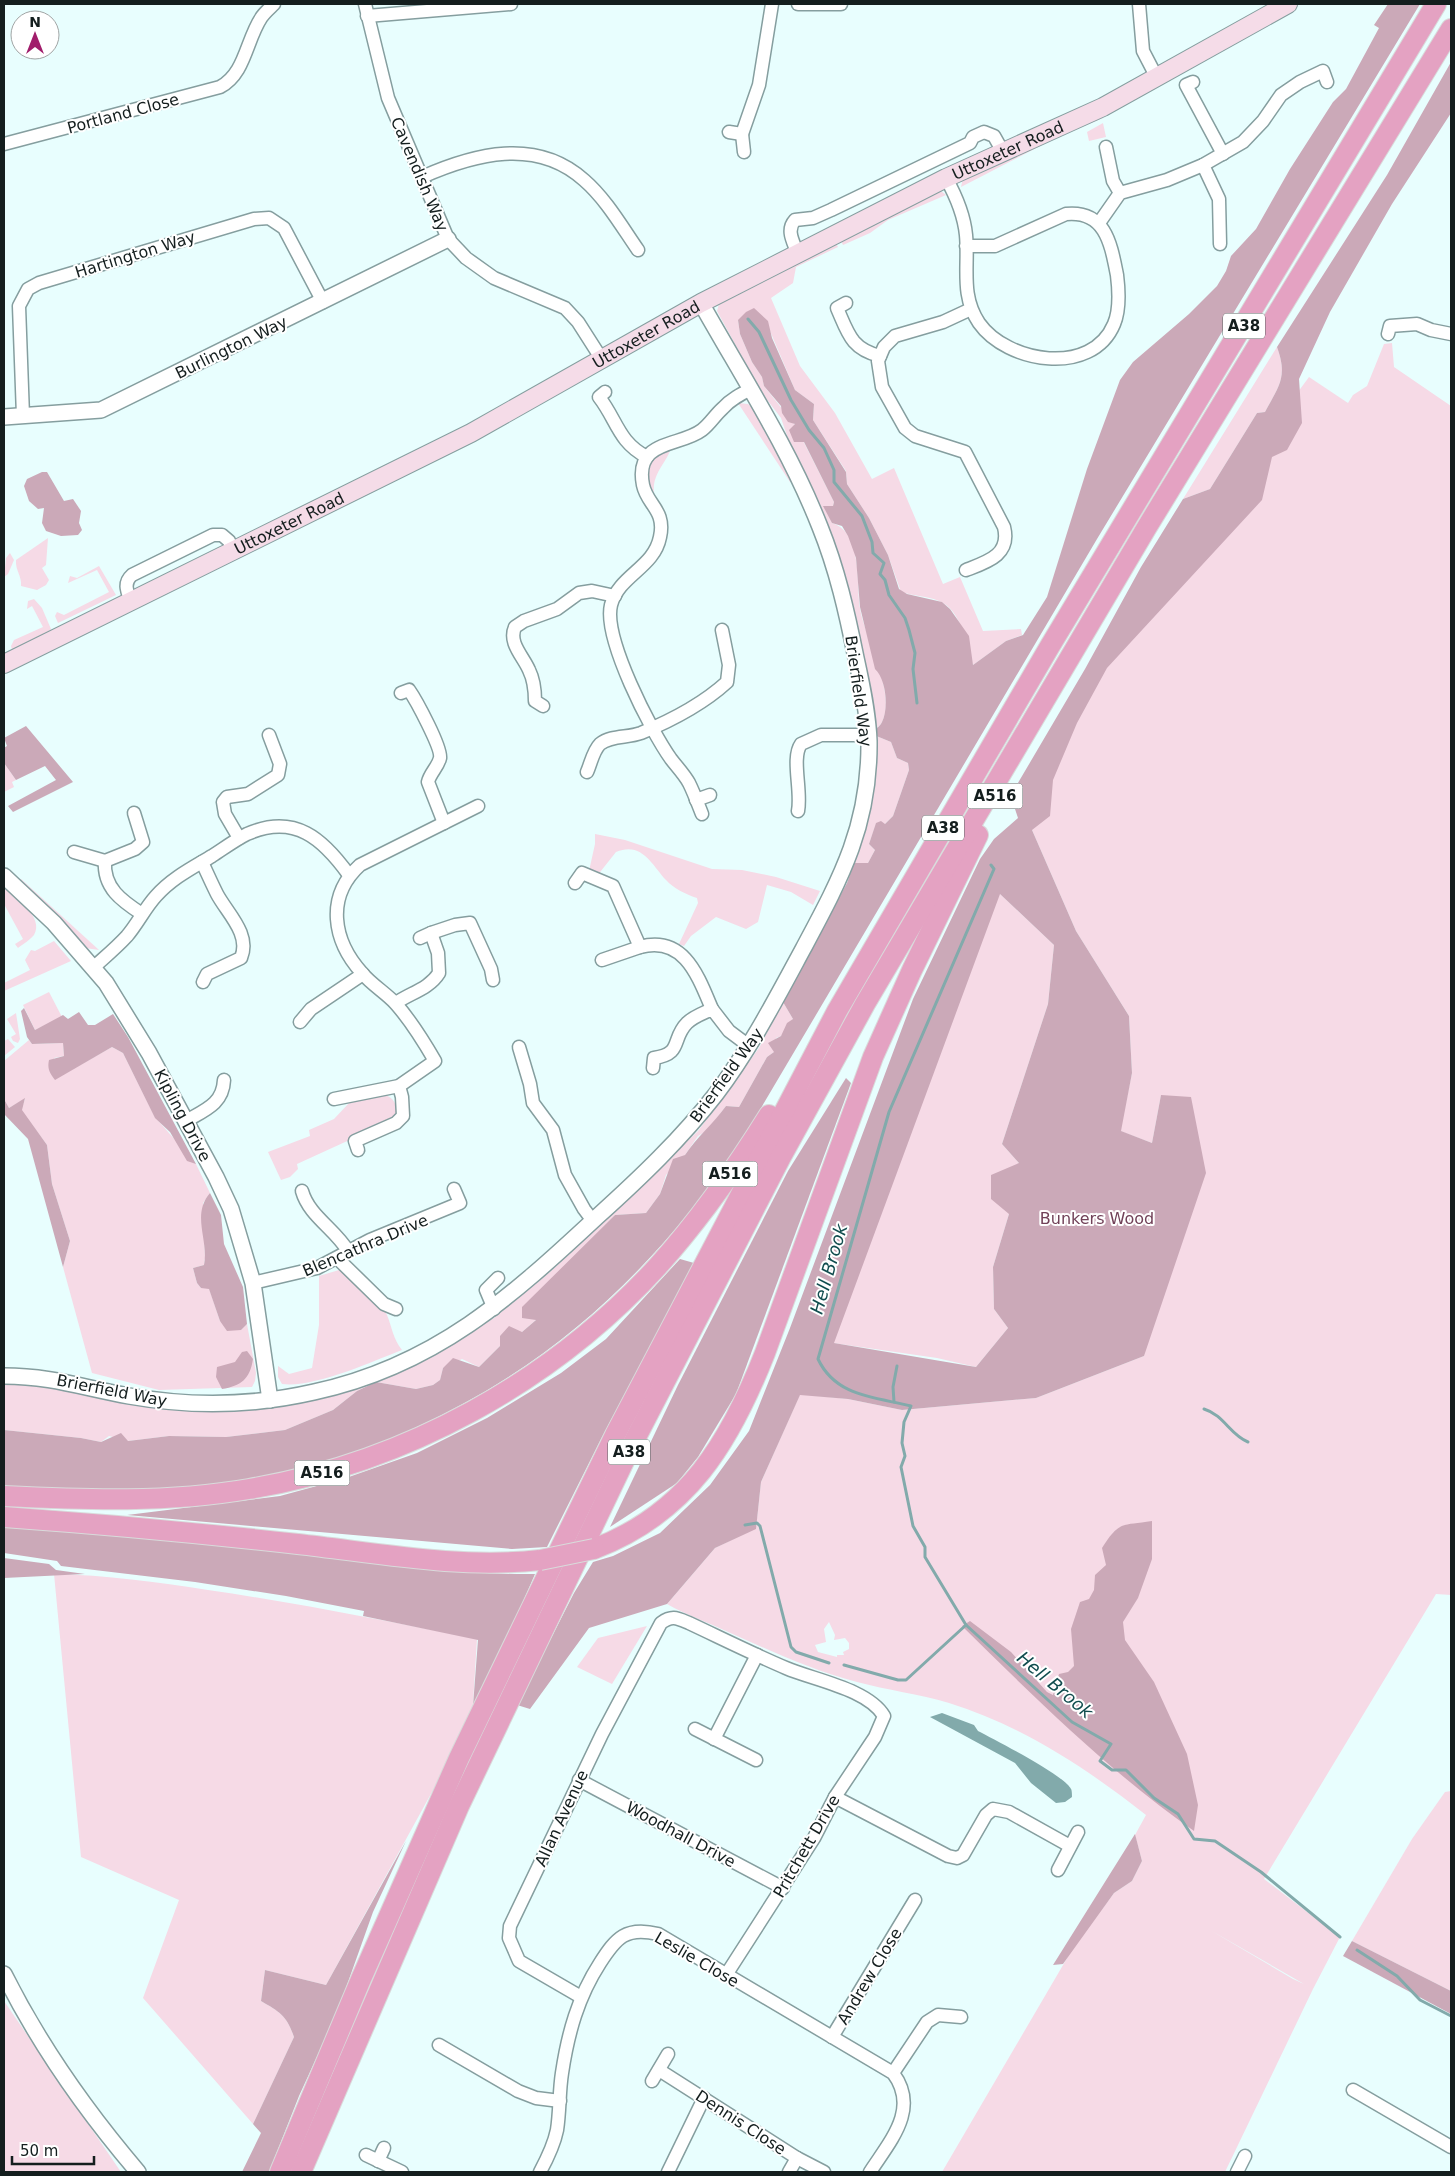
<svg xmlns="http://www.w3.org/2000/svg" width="1455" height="2176" font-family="'DejaVu Sans',sans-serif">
  <rect width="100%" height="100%" fill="#e8fefe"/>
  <!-- green -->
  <g fill="#f6dae6" fill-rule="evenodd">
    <polygon points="1101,114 1103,118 1054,139 961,187 963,178"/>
    <polygon points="1103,123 1106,137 1089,141 1087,132"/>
    <polygon points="933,190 941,191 946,195 888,220 870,233 843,245 839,237"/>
    <path d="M835,241L838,247L796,267L793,283L771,298L800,366L835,413L872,479L894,468L943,584L960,577L983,631L1021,629L1022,635L1006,641L973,665C966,645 962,610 939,601C927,596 914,596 901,592L888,555L869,518L847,484L846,471L813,420L814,404L795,390L770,331L738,320L740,334L752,362L762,377L764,386L795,425L834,502L833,506H826L832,523C863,533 856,582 860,608C864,637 897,693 882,722C881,725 876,728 874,730L798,468L781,418L761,392L717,311L719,304Z"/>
    <path d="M1392,343L1394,367L1451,406V1595L1436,1594L1264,1879L1340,1937L1313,1989L1225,2172H942L1073,1948L1114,1893L1132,1881L1142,1861L1135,1835L1146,1815C1086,1768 1023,1726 949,1703C919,1694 887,1690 857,1682C811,1670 769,1650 726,1631C707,1622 686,1615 667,1604L715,1548L756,1528L761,1482L800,1394L848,1399L902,1410L1036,1398L1144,1356L1161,1095L1152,1143L1120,1131L1132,1073L1129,1016L1076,931L1032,830L1063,724L1103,662L1224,540L1273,426L1309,377L1348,403L1353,395L1367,386L1384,344ZM829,1622L835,1635L834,1640L845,1638L849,1643V1649L843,1652L844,1655H837V1657L818,1652L815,1645L826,1642L824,1629ZM1210,1930L1304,1984L1293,1979Z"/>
    <path d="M1277,347C1288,377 1279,386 1265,412L1257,413L1210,489L1183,499Z"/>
    <polygon points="738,403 748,404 754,409 793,480 790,482"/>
    <path d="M671,448C666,464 652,473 654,493C646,481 647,471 651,458Z"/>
    <path d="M48,538L46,565L42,568L49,580L46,585L37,590L21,586C22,576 15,570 16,560Z"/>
    <polygon points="10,553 14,560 8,574 4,577 6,558"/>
    <polygon points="99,566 116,595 58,623 55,616 57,612 64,615 109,592 97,570 68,583 70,576 77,578"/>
    <polygon points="34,599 42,608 51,629 46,634 12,650 11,646 14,640 43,627 32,606 27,609 28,601"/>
    <path d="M874,735L891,742L897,758L908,763L909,770L893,816L885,824H876L869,844L875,850L868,863H854C870,817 872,783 874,735Z"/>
    <polygon points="4,763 16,780 12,782 14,787 4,792"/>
    <path d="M595,834L625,840L712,869L742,870L776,877L820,891L813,905L791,892L767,885L758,922L746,929L716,917L691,936L684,946L679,944L698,903L697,898C687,895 673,888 666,880C652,865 642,841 616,852L597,876L589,871L595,844Z"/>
    <polygon points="21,879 99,950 85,948 19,881"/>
    <path d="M4,886C14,897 45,917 34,935C30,940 23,944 18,948L15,944L23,939L4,904Z"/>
    <polygon points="999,893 1054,945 1048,1004 1002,1144 1019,1163 1009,1214 993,1267 994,1309 1008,1328 976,1367 937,1358 833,1343"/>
    <polygon points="54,941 71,961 4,991 4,983 30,970 25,960 31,950 35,951"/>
    <polygon points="49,992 62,1017 35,1030 23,1005"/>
    <polygon points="783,1002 793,1019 781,1036 776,1038 774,1052 767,1057 739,1107 726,1106 708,1130 698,1136 685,1155 666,1175 660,1194 646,1213 615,1215 556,1276 537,1319 522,1332 500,1336 500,1346 479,1367 462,1359 443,1368 440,1380 433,1385 416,1389 376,1382 357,1391 333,1410 285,1430 226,1437 169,1436 128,1441 109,1436 101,1442 81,1438 4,1430 4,1383 44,1384 167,1409 221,1411 275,1406 329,1396 376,1382 429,1358 494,1318 550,1272 698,1131 759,1048"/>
    <polygon points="16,1013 20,1039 18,1043 13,1041 11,1037 16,1034 7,1019"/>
    <polygon points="8,1039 15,1047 4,1056 4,1041"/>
    <polygon points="29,1040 32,1044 63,1043 64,1056 54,1058 55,1079 112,1047 123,1053 155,1117 196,1164 210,1193 203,1203 205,1258 204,1265 193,1268 197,1283 201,1288 209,1288 220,1321 241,1330 247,1324 256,1373 255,1381 252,1387 159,1390 92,1373 63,1267 70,1241 52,1184 47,1145 21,1110 25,1099 9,1108 4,1099 4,1061"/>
    <path d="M384,1095C394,1097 397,1105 397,1115L391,1121L297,1164L298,1169L290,1177L281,1180L268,1152L310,1136L309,1130L334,1119L350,1102Z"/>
    <path d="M339,1270C354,1280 379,1297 387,1315C392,1327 393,1339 402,1350C371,1362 314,1388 282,1384L278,1377V1366L289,1374L312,1368L319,1325V1276Z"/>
    <path d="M54,1574C106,1575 157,1582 208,1590C298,1603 387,1621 477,1639L472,1719L326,1985L265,1970L261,2001C280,2012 287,2016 294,2037L253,2124L143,1998L179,1900L81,1857Z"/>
    <polygon points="647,1626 612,1684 577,1667 598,1638"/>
    <polygon points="1451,1791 1451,1991 1352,1941 1412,1839 1445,1792"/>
    <polygon points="4,2001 121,2172 4,2172"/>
  </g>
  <!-- forest -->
  <g fill="#cba9b8" fill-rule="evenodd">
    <path d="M1388,4H1420L1097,539L738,1147C650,1274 550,1368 408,1431C373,1446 335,1462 298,1470C201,1492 103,1493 4,1489V1430L81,1438L101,1442L121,1433L128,1441L169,1436L226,1437L285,1430L333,1410L357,1391L376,1382L416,1389L433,1385L440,1380L443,1368L453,1358L479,1367L500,1346V1336L509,1326L522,1332L536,1320L522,1318V1307L615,1215L646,1213L660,1194L673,1159L685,1155C697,1137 713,1124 726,1106L739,1107L767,1057L774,1052L768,1043L781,1036L787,1023L793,1019L783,1002L847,883L854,863H868L875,850L869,844L876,823L881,821L885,824L893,816L909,770L908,763L897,758L891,742L874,735V730C877,728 881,725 882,722C889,708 886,679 875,669L860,607L856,558L848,536L842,526L832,523L823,506H833L834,502L804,442H794L789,430L795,424L788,422L782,413L781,406L764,386L762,377L752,362L740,334L738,320L746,312L754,308L768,321L772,338L795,390L814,404L813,420L846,472L847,484L869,518L888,555L899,589L907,594L942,602L950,609L969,636L973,665L1006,641L1023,635L1047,597L1087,469L1120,380L1133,362L1189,314L1217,286L1226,271L1231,256L1256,229L1290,169L1333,102L1346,89L1379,28L1374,25Z"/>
    <path d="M1451,62V113L1392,204L1330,312L1299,379L1302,423L1287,450L1272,457L1262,500L1107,668L1077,723L1053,780L1050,816L1032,830L1076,931L1129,1016L1132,1073L1121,1131L1152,1143L1161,1095L1191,1097L1206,1173L1144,1356L1036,1398L902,1410L848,1399L800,1395L761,1482L756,1529L715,1548L667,1604L589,1628L530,1709L517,1705L574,1593L593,1562L613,1556L660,1533L710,1485L749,1431L790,1328L913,999L980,859L994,839L1018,818L1012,800L1015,788L1085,669L1141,567L1183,499L1210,489L1257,413L1265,412C1279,386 1288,377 1277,347L1387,175ZM1000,894L1054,945L1048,1004L1002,1144L1019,1163L991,1175V1199L1009,1214L993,1267L994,1309L1008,1328L976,1367L834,1343Z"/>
    <polygon points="42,472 47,472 64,501 73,499 81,511 79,523 82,530 78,535 61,536 46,531 42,523 44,508 38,509 29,501 24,486 27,479"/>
    <polygon points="26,726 73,782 13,812 8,806 56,780 45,766 16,780 4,763 4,748 7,746 4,738"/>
    <path d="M24,1008L35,1030L63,1015L68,1019L79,1012L88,1025H95L113,1014L128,1037L196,1164L187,1161L170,1132L155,1118L123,1053L112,1047L55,1080C50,1073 47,1069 49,1060L64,1056L63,1043L32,1044L27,1037L21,1011Z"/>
    <polygon points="846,1078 851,1083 736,1394 698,1457 677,1483 610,1527 678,1385 788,1171"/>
    <polygon points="25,1098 22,1110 47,1145 52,1184 70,1241 63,1267 28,1139 4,1114 4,1099 9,1108"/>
    <path d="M210,1193L221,1215L224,1244L243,1287L247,1324L241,1330L227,1331L220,1321L209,1289L201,1288L197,1283L193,1268L204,1265C209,1240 191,1215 210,1193Z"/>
    <polygon points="680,1259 694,1263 601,1439 547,1547 512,1549 127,1515 280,1496 346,1478 417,1453 487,1418 561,1373 606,1339"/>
    <path d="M247,1351L253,1359C250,1379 241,1386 222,1389L216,1377L217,1367L235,1362L242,1352Z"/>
    <path d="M1152,1521V1559L1138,1598L1123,1622L1125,1640L1154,1682L1187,1754L1198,1805L1194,1831C1110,1772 1036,1699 962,1626L970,1621L1011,1652L1047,1692L1053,1695L1059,1674L1068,1672L1074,1666L1071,1629L1080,1602L1089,1599L1094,1590L1095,1575L1106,1565L1102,1548C1120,1520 1122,1526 1152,1521Z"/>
    <path d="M4,1527C106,1531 208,1543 309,1555C384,1564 459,1575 535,1574L472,1719L478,1640L363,1616L364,1611L286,1596L195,1582L61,1566L57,1561L4,1553Z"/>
    <polygon points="4,1558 49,1564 56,1570 85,1574 4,1578"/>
    <polygon points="1135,1834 1142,1861 1132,1881 1114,1893 1063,1964 1053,1965"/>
    <path d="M406,1841L373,1912L337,2013L299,2096L269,2172H242L261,2133L253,2124L294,2037C287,2016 280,2012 261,2001L265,1970L326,1985Z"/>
    <polygon points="1352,1941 1451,1991 1451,2014 1343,1956"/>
  </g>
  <!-- water -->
  <path fill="#82aaab" d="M942,1713L974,1725L978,1731C995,1740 1064,1775 1071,1789C1072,1790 1072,1796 1072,1797L1065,1802L1056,1803L1031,1783L1015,1763L930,1717Z"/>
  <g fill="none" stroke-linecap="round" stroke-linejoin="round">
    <!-- stream -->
    <g stroke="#82aaab" stroke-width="3">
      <polyline points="748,319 759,332 791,400 809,430 824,448 834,470 834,482 862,516 872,542 873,553 884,563 880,574 885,580 889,595 905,618 909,630 915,653 913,669 917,703"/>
      <polyline points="894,1402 893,1387 897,1366"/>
      <path d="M1204,1409C1224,1415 1230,1435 1248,1442"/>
      <polyline points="745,1525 757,1523 760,1526 791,1647 796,1652 829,1663"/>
      <polyline points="966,1625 1072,1722 1111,1744 1100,1761 1112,1770 1126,1770 1154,1798 1178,1814 1194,1839 1215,1841 1261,1872 1340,1937"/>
      <path d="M844,1665L898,1680H906L966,1625L925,1557V1547L913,1526L901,1467L905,1456L902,1443L904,1422L911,1406C875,1397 836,1397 818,1359L889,1112L994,869L991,865"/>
      <polyline points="1357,1950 1397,1976 1420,2000 1451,2016"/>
    </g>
    <!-- minor casing -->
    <g stroke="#859e9f" stroke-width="15">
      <g id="minor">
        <polyline points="365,4 388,98 448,239 466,258 494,278 565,308 578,322 601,358"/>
        <polyline points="798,4 841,4"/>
        <polyline points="1139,4 1143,51 1157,78"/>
        <polyline points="367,16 511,4"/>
        <polyline points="1193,82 1186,85 1223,154"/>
        <polyline points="729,132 742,134 759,85 772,4"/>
        <polyline points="742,134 744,152"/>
        <path d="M4,144L220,87C245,74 246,41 261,18C264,13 270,8 274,4"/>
        <polyline points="1106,147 1113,181 1120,193"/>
        <polyline points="1203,165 1219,199 1220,244"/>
        <path d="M422,177C474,154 536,137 584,180C606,199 622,227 638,250"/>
        <path d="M946,178C956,196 964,214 966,235C969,266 960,295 979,323C1007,363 1092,377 1114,324C1120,310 1119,291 1117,275C1111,245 1106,210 1066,214L995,246H966"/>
        <polyline points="1099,223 1120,193 1167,180 1203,165 1243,142 1263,121 1281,95 1300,82 1323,71 1327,82"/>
        <path d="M797,252C793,241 786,230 795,220L813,218L831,210L970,143L973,137L984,132L994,136L1003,152"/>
        <path d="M846,303L837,308C848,333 851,349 880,356"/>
        <polyline points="1388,334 1390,326 1417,324 1431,330 1451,334"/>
        <path d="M605,392L599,397C617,420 618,442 647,457"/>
        <polyline points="23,416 19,306 28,289 39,283 254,219 269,218 284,228 323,302"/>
        <path d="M966,570C987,562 1011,555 1004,527L965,452L915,436L905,428L882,387L878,361L884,347L895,336L943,322L971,309"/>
        <path d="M131,602C127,591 123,583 132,575L213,535H222L229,541L233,551"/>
        <path d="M401,693L409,690C416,700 442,748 440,758C438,767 430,773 428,782L444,823"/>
        <path d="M543,706L535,701C535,690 534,680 529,670C523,656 508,643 515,627L524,621L557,609L579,593L592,591L615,596"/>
        <path d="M587,772C591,763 593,751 600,744C611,735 628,738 641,733C670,721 703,704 727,682L729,665L722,630"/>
        <polyline points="696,800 710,795"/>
        <path d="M798,811C802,791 791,758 801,744L821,735H869"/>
        <path d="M134,813L143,842L135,849L105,861C103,888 122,901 142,914"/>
        <path d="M702,814C698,804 694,793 689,783C684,774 677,767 671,759C651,731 603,638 611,605C619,575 654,568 660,537C666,510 647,505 643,485C634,439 680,447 702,430C710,424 715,415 723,408C731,399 741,394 751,389"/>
        <polyline points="239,838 225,814 223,802 227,797 248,794 278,775 280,764 269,735"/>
        <polyline points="74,852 105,861"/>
        <path d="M202,862C207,873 212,884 217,894C227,913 251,934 241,958L207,974L203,982"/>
        <path d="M575,883L582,873L613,886L640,947C684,935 698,976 712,1009"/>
        <polyline points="431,933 455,925 470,923 491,969 493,980"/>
        <polyline points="602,960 640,947"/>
        <path d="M94,967C105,957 117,947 127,936C138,923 145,908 156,896C172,878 192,868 212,856C223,849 235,840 247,834C295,813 323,839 349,875"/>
        <path d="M396,1003C410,993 429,989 439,973L438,953L431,933L420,938"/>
        <polyline points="300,1022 311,1009 363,974"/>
        <polyline points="519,1047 530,1084 533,1103 553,1130 565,1175 584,1209 593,1221"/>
        <path d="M653,1068L654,1058C683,1054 671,1039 687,1023C694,1016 704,1013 712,1009L729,1031L749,1046"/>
        <path d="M334,1099L399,1086L435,1061C424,1042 411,1021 396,1004C386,993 372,985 362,973C333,941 325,897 360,865L478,806"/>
        <path d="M186,1121C205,1110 223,1104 224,1080"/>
        <polyline points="358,1150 355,1141 396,1123 403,1116 402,1097 399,1086"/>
        <path d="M302,1191C309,1216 335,1229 348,1251"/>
        <polyline points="338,1259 384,1304 396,1309"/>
        <polyline points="253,1283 317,1268 370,1240 460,1203 454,1189"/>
        <polyline points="494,1309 486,1290 498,1278"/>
        <polyline points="695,1729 756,1760"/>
        <polyline points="714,1739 757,1655"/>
        <polyline points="579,1780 783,1888"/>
        <polyline points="835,1797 948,1856 957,1858 963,1855 986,1815 993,1809 1009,1812 1070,1846"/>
        <polyline points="1058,1870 1078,1832"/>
        <path d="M581,1997L519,1961L509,1938L510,1926L602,1734L661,1623C672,1615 677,1618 689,1623C721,1638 753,1654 786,1668C814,1680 868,1689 884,1716L875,1737L835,1797L814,1838L726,1975"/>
        <polyline points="832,2037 915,1900"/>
        <polyline points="439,2045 518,2091 536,2098 560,2101"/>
        <polyline points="659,2070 797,2158 824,2172"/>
        <polyline points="893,2073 927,2022 938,2015 961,2017"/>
        <polyline points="652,2081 668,2054"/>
        <polyline points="1353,2090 1451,2147"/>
        <polyline points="366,2155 402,2172"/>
        <polyline points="378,2161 384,2148"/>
        <path d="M540,2172C547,2159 554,2145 557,2130C560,2111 559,2092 562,2073C568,2033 578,1997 600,1963C616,1938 626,1926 658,1934L893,2073C920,2109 890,2141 870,2172"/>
        <polyline points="668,2172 704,2098"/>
        <polyline points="789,2172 797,2158"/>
        <polyline points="1237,2172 1245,2156"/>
      </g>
    </g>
    <!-- tertiary casing -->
    <g stroke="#859e9f" stroke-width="18">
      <g id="tertiary">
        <polyline points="4,417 101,410 448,239"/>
        <polyline points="4,876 54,923 106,983 149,1053 216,1177 231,1209 253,1283 270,1400"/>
        <path d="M4,1376C51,1376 84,1388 129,1396C191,1407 253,1406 314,1392C435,1366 511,1297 598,1216C640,1178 681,1139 716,1094C750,1049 776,999 803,949C841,878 870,825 869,741C868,713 862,685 856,658C847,613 837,569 820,527C789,448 742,376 701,303"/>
        <path d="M4,1974C40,2046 86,2111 138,2172"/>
      </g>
    </g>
    <!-- secondary casing -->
    <g stroke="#859e9f" stroke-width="20">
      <g id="secondary">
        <path id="s1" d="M4,664L471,433L701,303L946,178L1103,107L1288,4"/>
      </g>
    </g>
    <!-- trunk casing -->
    <g stroke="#d9dbdb" stroke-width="22">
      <g id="trunk">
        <path d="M4,1496C86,1500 168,1503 249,1489C405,1463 552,1382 658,1266C700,1219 736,1168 769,1115"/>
        <path d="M4,1517C102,1524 200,1533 298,1544C378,1553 460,1569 540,1560"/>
        <path d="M594,1549C688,1513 730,1442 765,1353L873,1057L912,970L978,835"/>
        <polyline points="280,2172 361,1979 459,1758 615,1435 837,1011 1050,646 1436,4"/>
        <polyline points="301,2172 459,1806 628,1453 781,1157 865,1004 1147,527 1451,29"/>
      </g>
    </g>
    <!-- minor -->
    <use href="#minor" stroke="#fff" stroke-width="12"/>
    <!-- tertiary -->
    <use href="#tertiary" stroke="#fff" stroke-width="15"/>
    <!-- secondary -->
    <use href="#secondary" stroke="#f5dce8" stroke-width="18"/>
    <!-- trunk -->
    <use href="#trunk" stroke="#e4a2c2" stroke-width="20"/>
    <!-- trunk-bridge casing -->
    <g stroke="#d9dbdb" stroke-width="22" stroke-linecap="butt">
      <polyline id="trunk-bridge" points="540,1560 594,1549"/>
    </g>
    <!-- trunk-bridge -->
    <use href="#trunk-bridge" stroke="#e4a2c2" stroke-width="20"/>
  </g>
  <g text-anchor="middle" stroke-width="4" stroke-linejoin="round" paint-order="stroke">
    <!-- shield labels -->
    <g fill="#fff" stroke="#5a6262" stroke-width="1">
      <rect x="1223" y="313.5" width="42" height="25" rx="4"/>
      <rect x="967.5" y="783.5" width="55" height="25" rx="4"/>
      <rect x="922" y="815.5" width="42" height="25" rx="4"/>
      <rect x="702.5" y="1161.5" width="55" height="25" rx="4"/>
      <rect x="608" y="1439.5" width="42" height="25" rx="4"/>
      <rect x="294.5" y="1460.5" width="55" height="25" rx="4"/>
    </g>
    <g font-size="15" font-weight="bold" fill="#141e1e">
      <text x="1244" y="331">A38</text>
      <text x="995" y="801">A516</text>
      <text x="943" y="833">A38</text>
      <text x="730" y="1179">A516</text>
      <text x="629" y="1457">A38</text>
      <text x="322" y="1478">A516</text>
    </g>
    <!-- street labels -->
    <g font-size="16" fill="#141e1e" stroke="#fff">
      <text transform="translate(123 113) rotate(-15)" y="6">Portland Close</text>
      <text dy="6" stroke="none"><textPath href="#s1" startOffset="1128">Uttoxeter Road</textPath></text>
      <text transform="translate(420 174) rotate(67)" y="6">Cavendish Way</text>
      <text transform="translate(135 254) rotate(-17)" y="6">Hartington Way</text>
      <text dy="6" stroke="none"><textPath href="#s1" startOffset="722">Uttoxeter Road</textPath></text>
      <text transform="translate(231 347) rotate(-26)" y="6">Burlington Way</text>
      <text dy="6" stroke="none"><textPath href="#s1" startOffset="318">Uttoxeter Road</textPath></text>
      <text transform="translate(859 691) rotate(82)" y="6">Brierfield Way</text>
      <text transform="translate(726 1075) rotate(-54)" y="6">Brierfield Way</text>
      <text transform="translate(183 1115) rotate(62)" y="6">Kipling Drive</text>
      <text transform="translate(365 1245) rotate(-23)" y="6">Blencathra Drive</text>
      <text transform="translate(112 1390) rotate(11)" y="6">Brierfield Way</text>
      <text transform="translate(561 1818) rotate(-65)" y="6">Allan Avenue</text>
      <text transform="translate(681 1834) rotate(28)" y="6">Woodhall Drive</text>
      <text transform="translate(806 1846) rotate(-60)" y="6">Pritchett Drive</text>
      <text transform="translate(697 1959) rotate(30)" y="6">Leslie Close</text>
      <text transform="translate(869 1976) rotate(-59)" y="6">Andrew Close</text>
      <text transform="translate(741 2122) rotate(33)" y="6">Dennis Close</text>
    </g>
    <!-- park labels -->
    <g font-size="16" fill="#714158" stroke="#fff">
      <text x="1097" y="1224">Bunkers Wood</text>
    </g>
    <!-- water labels -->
    <g font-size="18" font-style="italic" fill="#114d4f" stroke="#fff">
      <text transform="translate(829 1269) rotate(-74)" y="6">Hell Brook</text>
      <text transform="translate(1055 1685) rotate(40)" y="6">Hell Brook</text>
    </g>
  </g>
  <!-- border -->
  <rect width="1455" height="2176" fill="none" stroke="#141e1e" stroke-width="10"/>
  <!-- north arrow -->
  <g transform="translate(35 35)"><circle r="24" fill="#ffffff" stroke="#a1a5a5"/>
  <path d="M0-4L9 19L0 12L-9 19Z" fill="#a11d6b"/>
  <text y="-8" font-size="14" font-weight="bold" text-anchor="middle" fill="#141e1e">N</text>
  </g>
  <!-- scale -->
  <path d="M12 2156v8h82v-8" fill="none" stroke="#141e1e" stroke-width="2.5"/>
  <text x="20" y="2156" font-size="15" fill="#141e1e" stroke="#ffffff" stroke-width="4" paint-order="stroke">50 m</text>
</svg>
